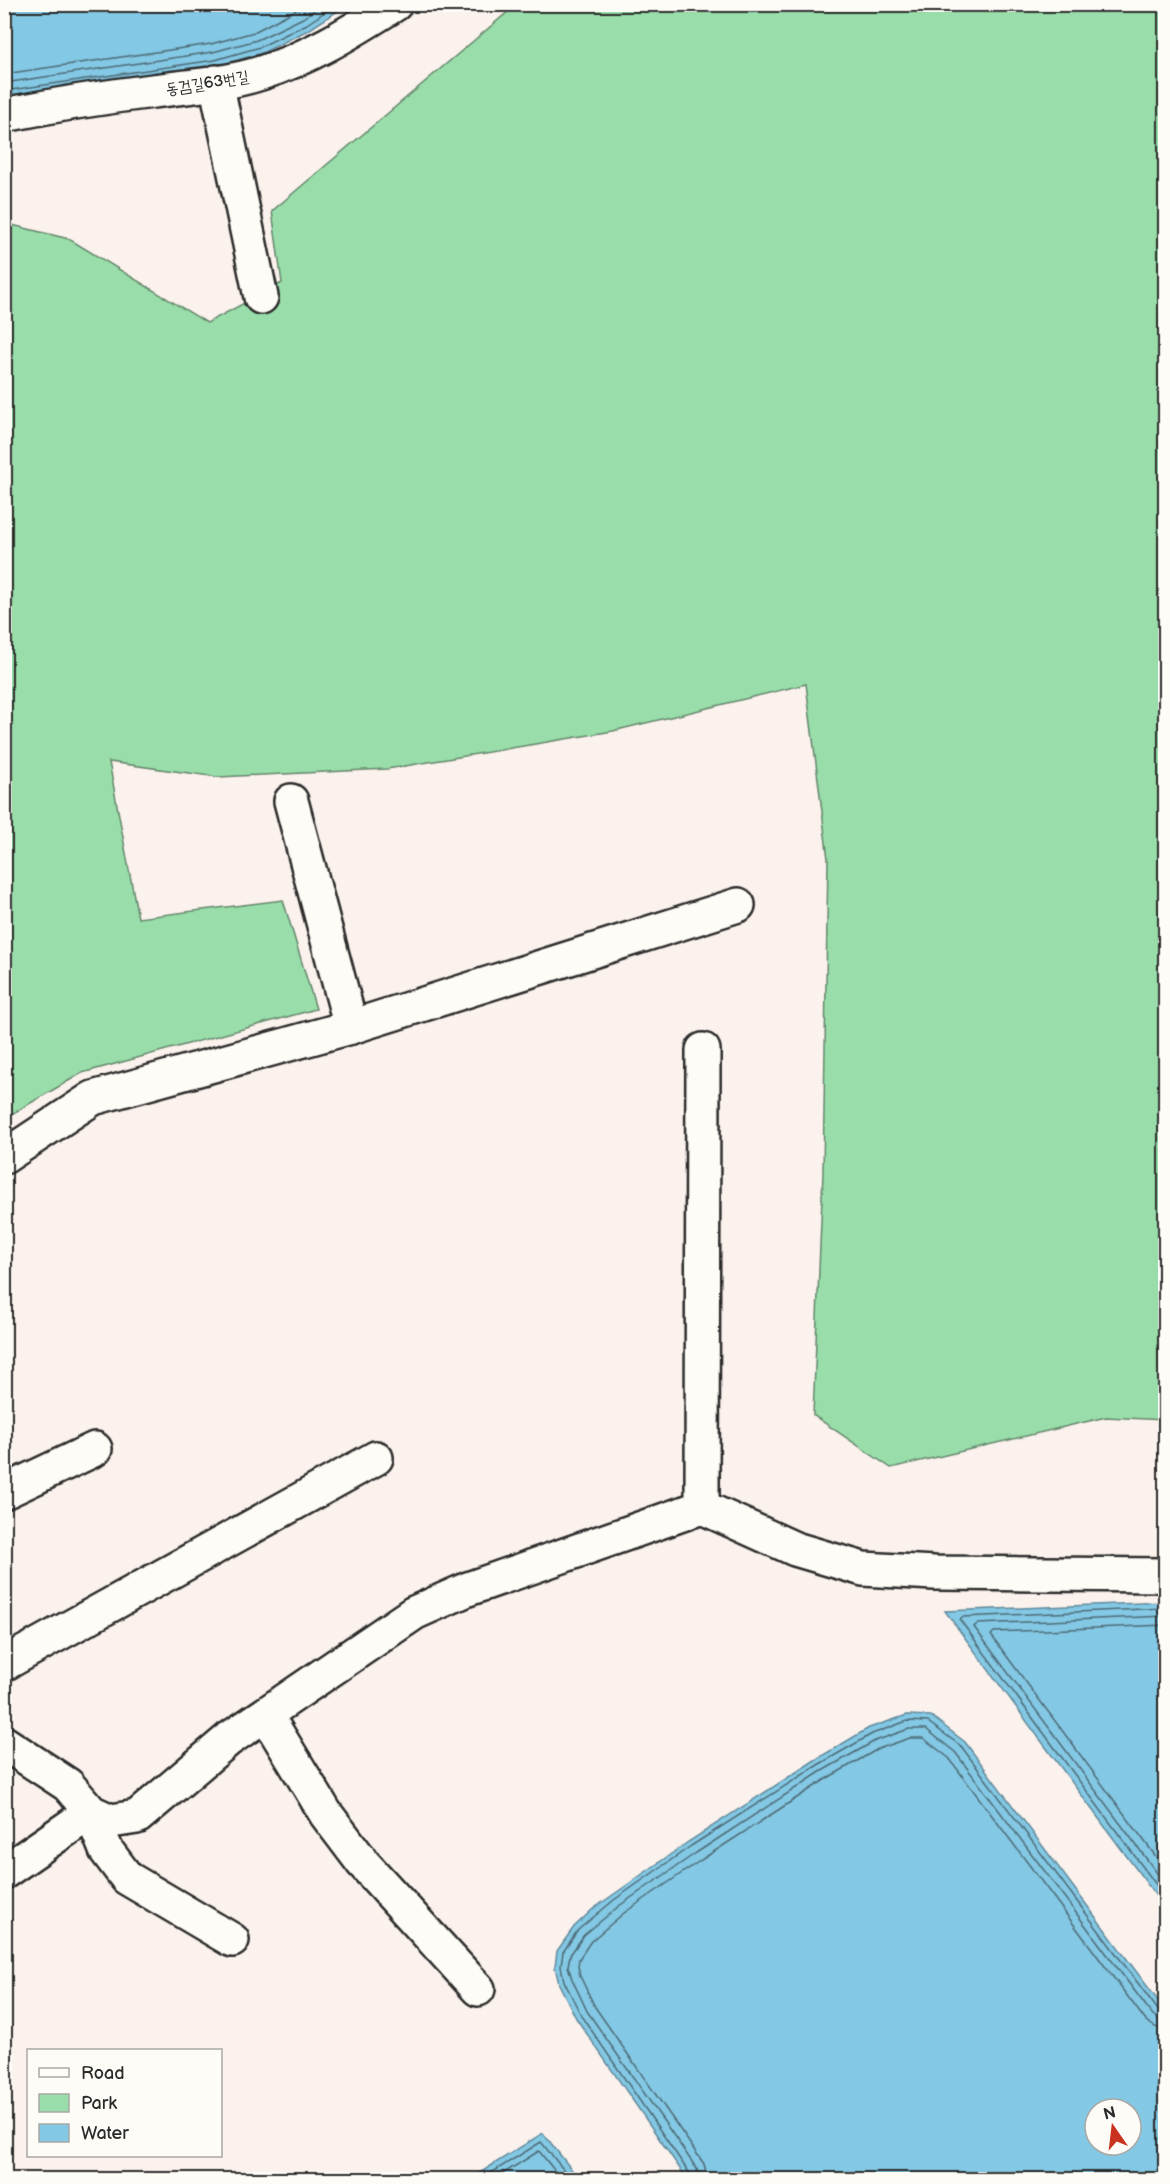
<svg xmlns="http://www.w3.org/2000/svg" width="1170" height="2184" font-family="'Balsamiq Sans','Poor Story',sans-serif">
  <rect width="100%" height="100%" fill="#fcf2ed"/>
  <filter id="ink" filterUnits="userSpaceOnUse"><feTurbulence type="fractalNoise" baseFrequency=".0167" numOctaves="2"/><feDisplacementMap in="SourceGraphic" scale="12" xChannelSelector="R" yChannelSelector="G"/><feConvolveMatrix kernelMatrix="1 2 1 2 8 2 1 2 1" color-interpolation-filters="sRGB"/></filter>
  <g filter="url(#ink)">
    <!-- green -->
    <polygon fill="#99deaa" stroke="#62846a" stroke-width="1.5" points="516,5 1165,5 1165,1420 1106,1417 891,1468 813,1415 823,1173 828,859 806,684 613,731 387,769 218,777 109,762 138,918 283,900 316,1009 82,1073 5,1118 4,223 69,239 207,323 282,283 272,211"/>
    <!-- water -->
    <g fill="#83c8e4" stroke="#60899a" stroke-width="1.5" fill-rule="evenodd">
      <polygon points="4,5 347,5 310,29 262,53 216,66 5,97"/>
      <polygon points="1165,1602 1166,1602 1165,1908 945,1611"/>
      <path d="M907,1715L931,1716L965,1742L1165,2010V2179H687L576,2018L559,1984L555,1967L557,1951L574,1927L593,1909L688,1842L815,1760L869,1728ZM1095,2109H1131V2145H1095Z"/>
      <polygon points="543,2133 579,2179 470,2179"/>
    </g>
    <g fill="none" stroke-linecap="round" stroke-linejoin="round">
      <!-- shore -->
      <g stroke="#4e6a75" stroke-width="1.5">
        <polyline points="4,74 211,44 254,32 307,4"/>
        <polyline points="4,83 213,52 257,40 303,18 323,4"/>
        <polyline points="4,91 215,60 260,47 307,24 337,4"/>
        <polyline points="1166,1608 962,1617 960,1620 1166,1898"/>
        <polyline points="1166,1616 977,1624 974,1627 1166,1885"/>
        <polyline points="1166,1625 994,1632 991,1635 1166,1870"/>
        <polyline points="480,2180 541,2142 572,2180"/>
        <polyline points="493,2180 539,2151 562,2180"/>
        <polyline points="692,2180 690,2174 581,2015 564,1981 561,1966 563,1952 578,1930 614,1900 691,1846 818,1765 872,1734 907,1721 928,1722 961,1746 1158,2010 1166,2013"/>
        <polyline points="699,2180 697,2169 587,2011 572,1979 568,1966 570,1955 584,1935 619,1906 696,1853 822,1771 875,1741 909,1729 926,1729 955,1752 1152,2014 1158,2019 1166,2020"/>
        <polyline points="708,2180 704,2164 595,2007 580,1976 578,1966 579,1959 591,1941 624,1913 701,1860 826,1779 878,1749 910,1738 923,1738 949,1758 1146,2021 1155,2027 1166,2029"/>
      </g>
      <!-- minor casing -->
      <g stroke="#2b2b2b" stroke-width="38">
        <g id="minor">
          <polyline points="216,82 261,297"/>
          <path d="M4,115C54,105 103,97 153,91C189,86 227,84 261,73C310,58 352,31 395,4"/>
          <polyline points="291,801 351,1027"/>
          <polyline points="4,1157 93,1098 351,1027 738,905"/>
          <polyline points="4,1492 95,1449"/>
          <polyline points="702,1507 703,1050"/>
          <polyline points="4,1664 376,1458"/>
          <polyline points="266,1715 326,1814 363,1863 478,1989"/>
          <polyline points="4,1743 68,1785 91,1812 111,1821 137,1817 229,1739 414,1613 468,1589 702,1507 795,1549 863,1569 934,1573 1166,1575"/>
          <polyline points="4,1872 91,1812 106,1850 127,1878 232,1940"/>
        </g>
      </g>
      <!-- minor -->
      <use href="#minor" stroke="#fdfcf7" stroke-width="33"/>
    </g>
  </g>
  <g text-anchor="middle" stroke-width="5" stroke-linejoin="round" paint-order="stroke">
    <!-- street labels -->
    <g font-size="16" fill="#2b2b2b" stroke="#fdfcf7">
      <text transform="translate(207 82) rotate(-9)" y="6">동검길63번길</text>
    </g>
  </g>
  <!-- margin -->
  <rect width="1170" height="2184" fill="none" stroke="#fdfcf7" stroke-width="24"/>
  <rect x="12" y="12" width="1146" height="2160" fill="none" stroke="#2b2b2b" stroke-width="2" filter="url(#ink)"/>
  <!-- legend -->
  <rect x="27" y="2049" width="195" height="108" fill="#fdfcf7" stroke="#a9a8a5" stroke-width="1.5"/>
  <rect x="39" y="2068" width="30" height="9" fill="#fdfcf7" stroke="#a9a8a5" stroke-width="1.5"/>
  <text x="81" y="2079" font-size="18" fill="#2b2b2b">Road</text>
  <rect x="39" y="2094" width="30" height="18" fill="#99deaa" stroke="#a9a8a5" stroke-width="1.5"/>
  <text x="81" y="2109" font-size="18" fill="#2b2b2b">Park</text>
  <rect x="39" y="2124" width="30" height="18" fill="#83c8e4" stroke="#a9a8a5" stroke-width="1.5"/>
  <text x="81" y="2139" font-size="18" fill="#2b2b2b">Water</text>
  <!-- north arrow -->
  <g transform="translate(1113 2127) rotate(346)"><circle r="28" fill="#fdfcf7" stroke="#a9a8a5" stroke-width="1.5"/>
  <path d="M0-4.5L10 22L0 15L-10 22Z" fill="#c8321e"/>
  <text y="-9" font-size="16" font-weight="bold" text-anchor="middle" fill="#2b2b2b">N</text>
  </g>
</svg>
